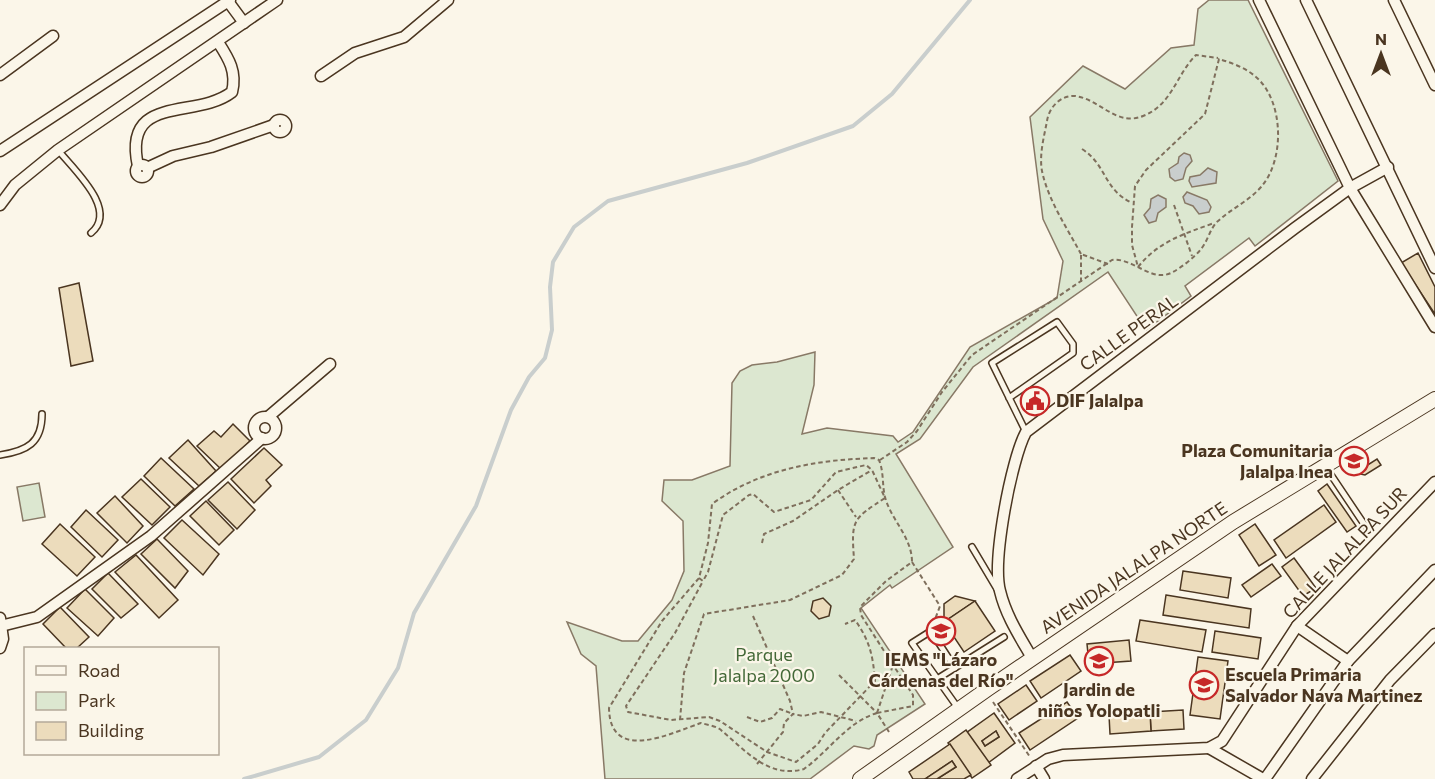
<svg xmlns="http://www.w3.org/2000/svg" width="1435" height="779" font-family="Commissioner,sans-serif">
  <rect width="100%" height="100%" fill="#fbf6e9"/>
  <!-- green -->
  <g fill="#dce7d0" stroke="#887966" stroke-width="1.5">
    <polygon points="1209,0 1248,0 1338,181 1255,246 1249,238 1185,286 1191,296 1146,330 1108,272 973,367 920,439 896,454 953,547 892,588 890,585 861,608 925,704 877,735 874,746 869,749 854,746 810,779 605,779 596,666 581,654 567,622 622,641 638,641 672,600 684,571 683,521 662,501 664,480 692,480 730,466 732,383 740,371 752,365 777,362 815,352 814,385 802,434 827,428 893,436 898,442 913,432 970,347 1057,298 1063,261 1043,219 1030,117 1083,66 1125,89 1171,48 1194,45 1198,9"/>
    <polygon points="39,483 45,517 23,521 17,487"/>
  </g>
  <!-- water -->
  <g fill="#c9cecd" stroke="#887966" stroke-width="1.5">
    <polygon points="1184,153 1190,155 1192,161 1186,168 1183,179 1175,181 1170,177 1169,169 1178,163 1179,157"/>
    <polygon points="1208,168 1217,172 1216,183 1192,187 1189,181 1190,177 1200,175"/>
    <polygon points="1187,192 1207,200 1211,207 1209,212 1199,214 1193,206 1185,203 1183,197"/>
    <polygon points="1158,195 1166,199 1166,207 1158,213 1156,221 1149,223 1144,215 1150,208 1151,199"/>
  </g>
  <g fill="none" stroke-linecap="round" stroke-linejoin="round">
    <!-- stream -->
    <polyline stroke="#c9cecd" stroke-width="4" points="244,779 319,757 366,720 398,668 414,613 476,506 511,410 529,377 545,358 552,330 550,287 553,262 574,227 608,201 747,163 853,126 892,94 970,0"/>
  </g>
  <!-- building -->
  <g fill="#ecdcbc" stroke="#4a3520" stroke-width="1.5" fill-rule="evenodd">
    <polygon points="1418,253 1435,287 1435,314 1401,263"/>
    <polygon points="79,283 93,361 71,366 59,288"/>
    <polygon points="233,424 250,441 222,470 197,446 214,431 221,437"/>
    <polygon points="188,440 216,471 199,486 169,458"/>
    <polygon points="264,448 282,465 266,480 271,486 254,503 231,479"/>
    <polygon points="161,458 194,489 175,506 144,476"/>
    <polygon points="1377,459 1381,465 1365,475 1355,473"/>
    <polygon points="141,479 170,507 152,525 122,497"/>
    <polygon points="228,482 255,510 237,529 208,500"/>
    <polygon points="1327,484 1356,526 1347,532 1318,491"/>
    <polygon points="115,496 143,526 127,543 97,513"/>
    <polygon points="206,501 234,530 219,545 190,516"/>
    <polygon points="1324,505 1336,522 1286,558 1274,540"/>
    <polygon points="86,510 118,540 102,557 71,527"/>
    <polygon points="182,520 219,554 203,575 164,538"/>
    <polygon points="60,524 95,557 77,576 42,544"/>
    <polygon points="1255,524 1276,555 1259,566 1239,535"/>
    <polygon points="157,539 188,571 175,588 141,554"/>
    <polygon points="136,555 178,600 159,618 115,572"/>
    <polygon points="1294,558 1316,588 1303,596 1282,567"/>
    <polygon points="1272,564 1281,576 1251,597 1242,585"/>
    <polygon points="1183,571 1231,578 1228,598 1180,590"/>
    <polygon points="108,573 138,604 121,618 92,589"/>
    <polygon points="85,589 114,618 98,636 67,608"/>
    <polygon points="1166,595 1251,609 1249,628 1163,615"/>
    <polygon points="955,596 975,601 944,622 944,604"/>
    <polygon points="823,598 831,606 829,616 819,619 811,611 813,601"/>
    <polygon points="975,601 995,631 964,652 944,622"/>
    <polygon points="60,607 89,637 77,648 66,648 43,624"/>
    <polygon points="1140,620 1206,630 1202,652 1136,641"/>
    <polygon points="1215,631 1261,638 1258,659 1212,652"/>
    <polygon points="1129,640 1131,661 1089,664 1087,644"/>
    <polygon points="1070,655 1081,671 1041,698 1030,681"/>
    <polygon points="1198,657 1228,661 1220,719 1190,715"/>
    <polygon points="1026,685 1037,701 1009,720 998,704"/>
    <polygon points="1067,702 1078,718 1030,750 1019,733"/>
    <polygon points="1183,710 1184,729 1151,731 1150,712"/>
    <polygon points="1150,712 1151,731 1110,734 1109,715"/>
    <path d="M994,713L1015,743L988,763L966,733ZM996,731L999,737L985,746L982,741Z"/>
    <polygon points="966,730 991,765 972,778 948,743"/>
    <polygon points="996,731 999,737 985,746 982,741"/>
    <polygon points="950,744 971,775 964,779 937,779 956,767 952,761 925,779 913,779 909,772"/>
    <polygon points="952,761 956,767 937,779 925,779"/>
  </g>
  <g fill="none" stroke-linecap="round" stroke-linejoin="round">
    <!-- service casing -->
    <g stroke="#4a3520" stroke-width="8">
      <g id="service">
        <path d="M58,150C74,170 119,210 91,233"/>
        <polyline points="1009,398 1073,353 1073,344 1057,322 992,363 1026,432"/>
        <path d="M0,455C27,451 42,443 42,414"/>
        <polyline points="1325,466 1368,530"/>
        <polyline points="972,547 997,589"/>
        <polyline points="955,668 931,631 912,643 958,708"/>
        <polyline points="937,679 1004,637"/>
      </g>
    </g>
    <!-- minor casing -->
    <g stroke="#4a3520" stroke-width="13">
      <g id="minor">
        <polyline points="227,0 244,23"/>
        <polyline points="1259,0 1350,188 1435,327"/>
        <polyline points="1306,0 1435,268"/>
        <polyline points="1394,0 1435,85"/>
        <polyline points="0,75 53,36"/>
        <polyline points="321,76 355,53 404,37 448,0"/>
        <circle cx="280" cy="126" r="6"/>
        <polyline points="0,151 230,0"/>
        <circle cx="142" cy="171" r="6"/>
        <path d="M138,166C122,93 196,120 232,92C237,72 229,59 218,42"/>
        <polyline points="147,168 173,156 211,147 274,125"/>
        <polyline points="0,205 15,185 58,150 277,0"/>
        <polyline points="268,417 330,364"/>
        <circle cx="265" cy="428" r="11"/>
        <polyline points="0,618 3,639 0,648"/>
        <polyline points="1,626 37,617 151,536 262,438"/>
        <polyline points="1297,626 1348,661"/>
        <path d="M1032,658C1020,637 1006,616 1000,591C992,561 1011,460 1026,432L1295,228L1350,188L1388,167"/>
        <polyline points="1209,748 1263,779"/>
        <polyline points="1036,766 1044,779"/>
        <polyline points="1017,779 1048,759 1063,755 1209,748 1222,741 1297,626 1435,482"/>
        <polyline points="1265,779 1348,661 1435,570"/>
        <polyline points="1312,779 1390,680 1435,634"/>
      </g>
    </g>
    <!-- tertiary casing -->
    <g stroke="#4a3520" stroke-width="16">
      <polyline id="tertiary" points="860,779 989,688 1233,522 1435,399"/>
    </g>
    <!-- path -->
    <g stroke="#7f6f5c" stroke-width="2" stroke-dasharray="4.5 3" stroke-linecap="butt">
      <path d="M1082,149C1107,165 1103,189 1132,203"/>
      <polyline points="1174,205 1192,256"/>
      <path d="M1081,254C1067,228 1048,200 1042,171C1039,155 1044,137 1047,121C1049,107 1061,95 1075,96C1100,99 1116,127 1143,116C1172,105 1176,75 1196,55L1218,58"/>
      <path d="M1138,267C1159,241 1184,234 1214,223"/>
      <polyline points="1081,282 1081,254 1108,264"/>
      <path d="M880,460L907,442L917,431L942,392L972,355L1112,260C1133,257 1152,284 1173,272C1182,267 1195,257 1201,249C1208,241 1210,228 1218,221C1231,209 1249,201 1261,187C1285,160 1284,101 1256,77C1246,68 1232,63 1219,59L1205,114L1146,170L1135,186L1132,227V245L1138,267"/>
      <polyline points="838,490 856,517"/>
      <polyline points="762,543 764,534 793,521 838,490 872,470"/>
      <polyline points="912,562 940,606 934,622"/>
      <path d="M699,578L703,581L675,633L626,706L628,712L671,720L709,717L720,721L767,752L796,762L818,744L825,733L875,681C873,656 870,641 855,620L845,624"/>
      <polyline points="753,616 790,701 793,714"/>
      <polyline points="839,675 877,713"/>
      <polyline points="993,702 1030,757"/>
      <path d="M877,713L893,665L861,615L860,607L886,581L912,562C912,537 891,520 885,497C882,485 884,472 879,460L874,458C816,460 760,469 712,504L708,543L699,578L662,621L609,708C610,764 671,733 701,723C708,725 717,726 722,731C746,751 769,779 804,769C829,751 847,722 877,713L889,732"/>
      <polyline points="877,713 913,706 913,695 893,665"/>
      <polyline points="747,717 760,722 772,718 780,709 793,714"/>
      <path d="M680,720L684,673L704,614L790,600L842,575L854,559C851,519 853,519 885,498L872,470L866,465L836,472L811,500L774,512L753,494L749,495L723,515L708,572L703,581"/>
      <polyline points="757,764 783,732 784,723 793,714 803,716 821,712 856,721"/>
    </g>
    <!-- service -->
    <use href="#service" stroke="#fbf6e9" stroke-width="5"/>
    <!-- minor -->
    <use href="#minor" stroke="#fbf6e9" stroke-width="10"/>
    <!-- tertiary -->
    <use href="#tertiary" stroke="#fbf6e9" stroke-width="14"/>
  </g>
  <!-- icons -->
  <defs>
    <g id="civic-ring" transform="scale(1.5)"><circle r="9.5" fill="#fbf6e9" stroke="#c62828" stroke-width="1.5"/><path d="M-.6-6.5H3V-4.5H.6V-3L4-1V1h2V6H-6V1h2V-1L-.6-3ZM-1.2 2.5V6h2.4V2.5Z" fill="#c62828"/></g>
    <g id="school-ring" transform="scale(1.5)"><circle r="9.5" fill="#fbf6e9" stroke="#c62828" stroke-width="1.5"/><path d="M0-5L7-2L0 1L-7-2ZM-4 1L0 2.5L4 1V4Q0 6-4 4Z" fill="#c62828"/></g>
  </defs>
  <g fill-rule="evenodd">
    <use href="#civic-ring" x="1035" y="401"/>
    <use href="#school-ring" x="1354" y="461"/>
    <use href="#school-ring" x="941" y="631"/>
    <use href="#school-ring" x="1099" y="661"/>
    <use href="#school-ring" x="1204" y="685"/>
  </g>
  <g text-anchor="middle" stroke-width="4.5" stroke-linejoin="round" paint-order="stroke">
    <!-- street labels -->
    <g font-size="18" fill="#4a3520" stroke="#fbf6e9">
      <text transform="translate(1129 333) rotate(-36)" y="6">CALLE PERAL</text>
      <text transform="translate(1345 553) rotate(-47)" y="6">CALLE JALALPA SUR</text>
      <text transform="translate(1134 568) rotate(-34)" y="6">AVENIDA JALALPA NORTE</text>
    </g>
    <!-- poi labels -->
    <g font-size="18" font-weight="bold" fill="#4a3520" stroke="#fbf6e9" text-anchor="start">
      <text x="1056" y="407">DIF Jalalpa</text>
      <text x="1333" y="457" text-anchor="end">Plaza Comunitaria<tspan x="1333" dy="21">Jalalpa Inea</tspan></text>
      <text x="941" y="666" text-anchor="middle">IEMS "Lázaro<tspan x="941" dy="21">Cárdenas del Río"</tspan></text>
      <text x="1225" y="681">Escuela Primaria<tspan x="1225" dy="21">Salvador Nava Martinez</tspan></text>
      <text x="1099" y="696" text-anchor="middle">Jardin de<tspan x="1099" dy="21">niños Yolopatli</tspan></text>
    </g>
    <!-- park labels -->
    <g font-size="18" fill="#436837" stroke="#fbf6e9">
      <text x="764" y="661">Parque<tspan x="764" dy="21">Jalalpa 2000</tspan></text>
    </g>
  </g>
  <!-- legend -->
  <rect x="24" y="647" width="195" height="108" fill="#fbf6e9" stroke="#b4a999" stroke-width="1.5"/>
  <rect x="36" y="666" width="30" height="9" fill="#fbf6e9" stroke="#b4a999" stroke-width="1.5"/>
  <text x="78" y="677" font-size="18" fill="#4a3520">Road</text>
  <rect x="36" y="692" width="30" height="18" fill="#dce7d0" stroke="#b4a999" stroke-width="1.5"/>
  <text x="78" y="707" font-size="18" fill="#4a3520">Park</text>
  <rect x="36" y="722" width="30" height="18" fill="#ecdcbc" stroke="#b4a999" stroke-width="1.5"/>
  <text x="78" y="737" font-size="18" fill="#4a3520">Building</text>
  <!-- north arrow -->
  <g transform="translate(1381 54)" stroke="#fbf6e9" stroke-width="4.5" paint-order="stroke">
  <path d="M0-4.5L10 22L0 15L-10 22Z" fill="#4a3520"/>
  <text y="-9" font-size="16" font-weight="bold" text-anchor="middle" fill="#4a3520">N</text>
  </g>
</svg>
